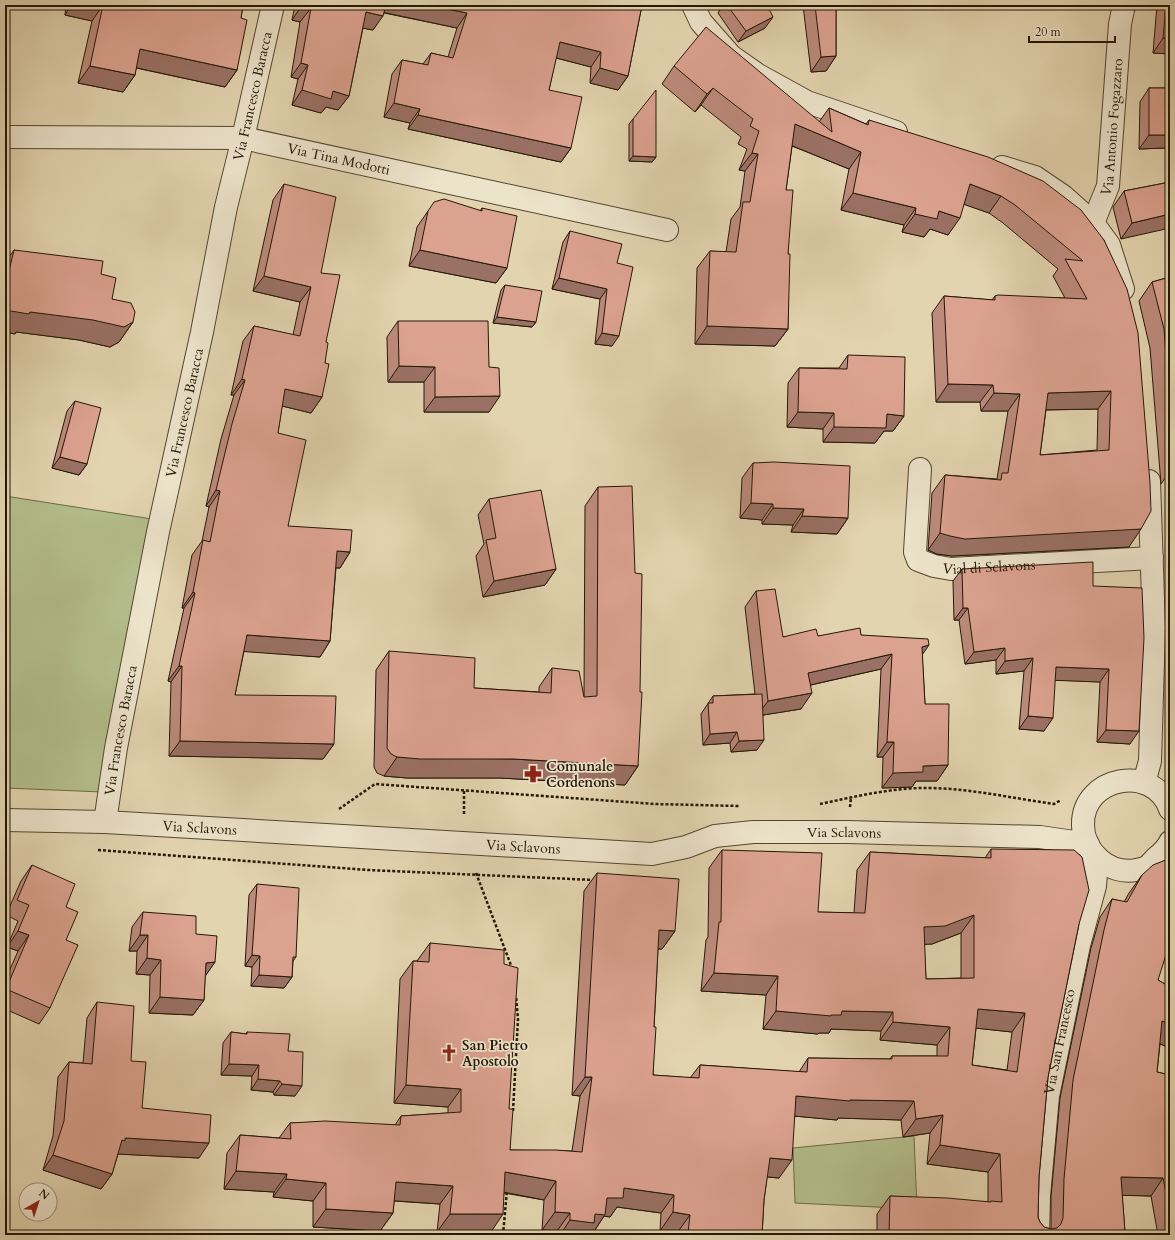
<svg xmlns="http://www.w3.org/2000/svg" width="1175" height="1240" font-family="Cardo,serif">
  <rect width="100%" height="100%" fill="#e2d4af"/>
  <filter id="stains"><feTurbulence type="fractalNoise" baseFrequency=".005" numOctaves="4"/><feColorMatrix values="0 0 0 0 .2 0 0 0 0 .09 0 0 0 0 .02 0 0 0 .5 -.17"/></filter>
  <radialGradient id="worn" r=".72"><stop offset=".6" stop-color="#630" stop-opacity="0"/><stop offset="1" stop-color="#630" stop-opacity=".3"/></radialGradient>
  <!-- green -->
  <g fill="#b3bd8b" stroke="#6c6a48">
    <polygon points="5,496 152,519 103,792 5,788"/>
    <polygon points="914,1136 917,1209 795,1203 793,1148"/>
  </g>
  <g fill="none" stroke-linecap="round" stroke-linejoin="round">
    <!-- minor casing -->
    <g stroke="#544630" stroke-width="24">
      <g id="minor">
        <polyline points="693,5 701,22 731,56 758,75 807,102 896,132"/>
        <path id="s1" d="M5,137L243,138L667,230"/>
        <polyline points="1002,167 1035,177 1063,196 1093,223 1109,245 1123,289"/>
        <path id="s2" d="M1093,223L1108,186L1120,24L1124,5"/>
        <path id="s3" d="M920,469L915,552L918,560L934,566L951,569L1152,558"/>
        <polyline points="1144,783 1150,761 1154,628 1149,481"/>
        <path id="s4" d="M105,822L116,748L158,532L202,332L226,207L243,138L273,5"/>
        <path id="s5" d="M1038,1235L1039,1196L1048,1096L1079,945L1095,886L1096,873L1091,852"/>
      </g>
    </g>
    <!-- tertiary casing -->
    <g stroke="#544630" stroke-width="24">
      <g id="tertiary">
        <path d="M1170,809C1154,763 1082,776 1083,825C1083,852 1109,875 1136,870C1139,869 1142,869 1145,868C1149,866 1153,861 1156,858C1162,853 1167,849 1170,842"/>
        <path id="s6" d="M5,820L105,822L652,854L686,847L715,836L753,832H847L1040,837L1088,844"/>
      </g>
    </g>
    <!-- path -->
    <g stroke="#241706" stroke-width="2.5" stroke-dasharray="3 2" stroke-linecap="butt">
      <polyline points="464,791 464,816"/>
      <path d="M820,804C853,797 886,789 920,788C963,787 1011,798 1054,804L1061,800"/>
      <polyline points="850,807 851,797"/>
      <polyline points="339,809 375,784 655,804 739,806"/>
      <polyline points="98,850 368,870 594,880"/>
      <polyline points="476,873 512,968"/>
      <polyline points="513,1111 518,1019 516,996"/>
      <polyline points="503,1235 507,1190"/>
    </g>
    <!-- minor -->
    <use href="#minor" stroke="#ece3cb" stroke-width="22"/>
    <!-- tertiary -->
    <use href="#tertiary" stroke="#ece3cb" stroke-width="22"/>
  </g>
  <!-- wall -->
  <g fill="#bd8b7c" stroke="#241706" fill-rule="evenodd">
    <polygon points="66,5 243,5 241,18 237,70 225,87 136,68 135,75 123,92 78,83 92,21 65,15"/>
    <polygon points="295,5 642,5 628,76 618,90 590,83 591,67 556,58 549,90 571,148 561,162 408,129 410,123 384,117 392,74 402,60 423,64 431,53 448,57 457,28 384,13 373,30 363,28 349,96 338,110 326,107 321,113 292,105 298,79 291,77 300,22 292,20"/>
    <polygon points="723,5 767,5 765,28 738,42 718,13"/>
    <polygon points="803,5 836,5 836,56 826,71 811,72"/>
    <polygon points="1157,5 1170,5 1170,54 1153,53"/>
    <path d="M674,66L819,122L829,108L866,124L869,120L1104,240L1129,547L952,556L937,554L928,550L932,493L945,475L997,479L1008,411H981L980,402H936L932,313L944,296L992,300L995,296L1065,298L1053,276L1058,269L1003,223L989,213L964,204L948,235L930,229L924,237L902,232L904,225L841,210L849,169L792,146L786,190L788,254V329L775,346L695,344L697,268L710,251L726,252L731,219L740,207L745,171L739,170L747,149L738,144L741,137L701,105L695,112L662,84ZM1098,409L1097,450L1040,455L1046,410Z"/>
    <polygon points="1149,88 1170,88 1170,154 1166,155 1166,148 1139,149 1140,102"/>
    <polygon points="633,119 656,157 652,162 629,161 629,124"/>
    <polygon points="1170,182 1121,239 1113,207 1124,191"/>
    <polygon points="284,184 321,273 326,342 325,363 322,397 311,413 282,406 278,433 288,526 350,552 340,568 336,568 330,641 320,657 244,651 235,695 334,744 323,759 169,756 171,682 168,681 184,608 182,608 192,555 202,541 209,507 206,506 221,439 234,395 231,395 243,341 254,326 293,335 300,302 253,291 273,200"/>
    <polygon points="482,208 507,268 496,283 409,266 417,227 428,211 480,211"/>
    <polygon points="570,231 617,263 612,346 595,344 600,299 552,289 563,242"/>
    <polygon points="14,250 101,274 112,299 133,322 119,342 110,347 79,340 16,332 15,334 5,332 5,263"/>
    <polygon points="1170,277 1170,471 1161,484 1150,348 1139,301 1152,282"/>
    <polygon points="505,285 536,322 532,327 493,323 501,290"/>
    <polygon points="398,321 489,412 424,412 424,382 388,382 387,337"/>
    <polygon points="848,355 904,416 893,431 884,431 875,443 823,442 823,429 787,427 788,383 799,368 839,368"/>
    <polygon points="75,401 87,464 79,475 52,468 67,411"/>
    <polygon points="753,463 848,518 837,534 791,532 793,525 762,524 762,520 740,518 742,478"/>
    <polygon points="598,487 638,766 625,785 500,778 407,778 384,776 377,773 374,767 376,670 389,651 474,688 539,692 539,687 552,668 584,696 585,506"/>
    <polygon points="489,499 556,569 545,585 483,597 476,556 484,544 478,515"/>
    <polygon points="962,569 1093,586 1130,744 1097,742 1100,682 1055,680 1044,731 1019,729 1024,671 996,674 996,660 965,664 959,620 954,620 953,581"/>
    <polygon points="756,591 783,637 861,635 922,654 925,704 948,765 937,781 916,781 912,787 882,788 883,757 877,757 881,669 811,685 801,709 763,715 757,750 731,752 730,743 703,745 701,714 713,696 755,694 745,607"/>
    <path d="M991,849L1079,924L1048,1077L1039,1177L1038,1217L1040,1222L1044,1227L1051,1229V1197L1060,1098L1091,948L1100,917L1112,899L1124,902L1129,893L1142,875L1158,980L1170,987V1048L1160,1044L1157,1072L1170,1075V1235H1158L1151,1196L1122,1195L1125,1232L1123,1235H877V1214L890,1196L988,1202V1172L927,1164L930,1133L903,1137L901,1120L838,1118L837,1120L795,1116L779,1178L767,1177L764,1200L762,1235H677V1233L660,1231L661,1213L617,1207L610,1217L604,1216L593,1233H587L586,1235H557V1231L542,1230L544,1200L504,1193L491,1232H437L440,1204L394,1201L393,1213L380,1231L313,1227V1201L273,1197L274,1192L224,1189L227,1153L240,1135L279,1138L290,1123L395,1125L401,1116L448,1113V1107L394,1103L400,979L413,961H417L430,943L504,964L510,1150L572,1151L580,1096L572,1095L584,891L597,873L675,931L662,949H658L654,1027L653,1075L690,1078L700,1065L799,1072L808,1058L890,1059L892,1056H937V1045L880,1040L881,1031L831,1029L829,1033H819L818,1034L763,1029L766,995L701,991L706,940L708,937L709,868L722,850L818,912L854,913L857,870L870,852L985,858ZM961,933V978L926,979L924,944H932ZM976,1028L1012,1032L1007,1070L972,1065Z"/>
    <polygon points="32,865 66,907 66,940 50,1008 39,1024 5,1009 5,981 18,951 7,947 18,921 6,915 21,881"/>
    <polygon points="257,884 296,957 293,961 292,977 284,988 251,986 252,967 245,966 249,895"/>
    <polygon points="143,912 196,934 215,962 205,976 204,1000 193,1015 149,1013 150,975 136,974 137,951 129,951 132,927"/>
    <polygon points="97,1002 131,1061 142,1108 199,1158 118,1154 112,1174 101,1189 43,1170 53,1136 58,1077 69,1062 83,1063 87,1018"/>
    <polygon points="231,1032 246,1034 247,1032 288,1051 295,1096 274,1095 273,1092 251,1090 252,1076 221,1075 223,1043"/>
  </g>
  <!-- shaded-wall -->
  <g fill="#9a7165" stroke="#241706">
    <polygon points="71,5 103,5 92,21 65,15"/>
    <polygon points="302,5 311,8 300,22 292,20"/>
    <polygon points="382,5 427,5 467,13 457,28 377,11"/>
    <polygon points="366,12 383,16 373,30 356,27"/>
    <polygon points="773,17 765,28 738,42 746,31"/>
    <polygon points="1163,38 1170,38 1170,54 1153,53"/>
    <polygon points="560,42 601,52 591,67 549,56"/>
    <polygon points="140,49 237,70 225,87 128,66"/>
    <polygon points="836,56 826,71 811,72 821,57"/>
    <polygon points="301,63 308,65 298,79 291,77"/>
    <polygon points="90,66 135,75 123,92 78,83"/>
    <polygon points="600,68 628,76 618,90 590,83"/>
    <polygon points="713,88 701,105 695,112 707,94"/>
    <polygon points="302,90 333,91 349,96 338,110 326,107 321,113 292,105"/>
    <polygon points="394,103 420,109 410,123 384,117"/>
    <polygon points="418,115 571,148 561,162 408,129"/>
    <polygon points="795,124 861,152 849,169 783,142"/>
    <polygon points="1149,135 1170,135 1170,142 1166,148 1139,149"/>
    <polygon points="1170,149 1170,154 1166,155"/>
    <polygon points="752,153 758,154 745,171 739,170"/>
    <polygon points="633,156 656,157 652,162 629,161"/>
    <polygon points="970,184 1001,196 989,213 957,202"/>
    <polygon points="853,193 916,208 904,225 841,210"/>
    <polygon points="939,211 960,218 948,235 930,229 924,237 902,232 915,214"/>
    <polygon points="1170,214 1170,228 1121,239 1132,223"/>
    <polygon points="420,250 507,268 496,283 409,266"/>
    <polygon points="264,276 311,287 300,302 253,291"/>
    <polygon points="559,278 607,289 600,299 552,289"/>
    <polygon points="5,310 30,312 133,322 119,342 110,347 79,340 16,332 15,334 5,332"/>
    <polygon points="497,317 536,322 532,327 493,323"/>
    <polygon points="707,326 788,329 775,346 695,344"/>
    <polygon points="602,333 619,336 612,346 595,344"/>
    <polygon points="399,366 435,367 424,382 388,382"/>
    <polygon points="242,379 245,380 234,395 231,395"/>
    <polygon points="948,384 993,385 980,402 936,402"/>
    <polygon points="285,389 322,397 311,413 274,404"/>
    <polygon points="1111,391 1098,409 1035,410 1048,393"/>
    <polygon points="994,393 1020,394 1008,411 981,411"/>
    <polygon points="500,396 489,412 424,412 435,397"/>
    <polygon points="798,412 834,413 823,429 787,427"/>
    <polygon points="887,414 904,416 893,431 884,431 875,443 823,442 834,427"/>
    <polygon points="60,457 87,464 79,475 52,468"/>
    <polygon points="216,490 220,491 209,507 206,506"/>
    <polygon points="751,503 773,504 762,520 740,518"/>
    <polygon points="773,508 804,509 793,525 762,524"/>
    <polygon points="802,516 848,518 837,534 791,532"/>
    <polygon points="1141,529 1129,547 952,556 937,554 928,550 940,533"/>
    <polygon points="337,551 350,552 340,568 326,567"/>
    <polygon points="556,569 545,585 483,597 494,581"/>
    <polygon points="193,592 195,593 184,608 182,608"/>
    <polygon points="963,608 968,608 959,620 954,620"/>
    <polygon points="247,635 330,641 320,657 236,651"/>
    <polygon points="929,645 918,661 922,647"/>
    <polygon points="1005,648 996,660 965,664 974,652"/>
    <polygon points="892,654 881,669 797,688 808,673"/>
    <polygon points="1033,658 1024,671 996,674 1005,661"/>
    <polygon points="179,666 182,666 171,682 168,681"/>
    <polygon points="1056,667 1109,669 1100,682 1047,680"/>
    <polygon points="812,693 801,709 757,716 768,701"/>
    <polygon points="1028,716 1053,718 1044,731 1019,729"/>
    <polygon points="1106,730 1139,731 1130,744 1097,742"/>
    <polygon points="737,732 730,743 703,745 710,734"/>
    <polygon points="764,740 757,750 731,752 739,741"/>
    <polygon points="180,741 334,744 323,759 169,756"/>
    <polygon points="887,742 894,742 883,757 877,757"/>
    <polygon points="397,757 513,759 638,766 625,785 500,778 407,778 384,776"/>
    <polygon points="948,765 937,781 916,781 912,787 882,788 893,773 923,766"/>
    <polygon points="974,915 961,933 932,944 911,945 924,927"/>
    <polygon points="659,930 675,931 662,949 646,948"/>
    <polygon points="18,931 29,935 18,951 7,947"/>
    <polygon points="140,935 148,935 137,951 129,951"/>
    <polygon points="252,955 260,956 252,967 245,966"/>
    <polygon points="147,958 161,960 150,975 136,974"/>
    <polygon points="215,962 204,978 206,963"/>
    <polygon points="714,973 778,976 766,995 701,991"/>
    <polygon points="259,975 292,977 284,988 251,986"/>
    <polygon points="160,997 204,1000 193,1015 149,1013"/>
    <polygon points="978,1009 1025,1013 1012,1032 965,1027"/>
    <polygon points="776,1011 831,1015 842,1011 893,1012 881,1031 831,1029 829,1033 819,1033 818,1034 763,1029"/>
    <polygon points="1162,1021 1170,1024 1170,1048 1149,1039"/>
    <polygon points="893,1022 950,1027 937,1045 880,1040"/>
    <polygon points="229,1064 259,1065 252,1076 221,1075"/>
    <polygon points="585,1077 592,1077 580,1096 572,1095"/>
    <polygon points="258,1079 280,1081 273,1092 251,1090"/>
    <polygon points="282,1084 302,1086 295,1096 274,1095"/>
    <polygon points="406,1085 461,1089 448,1107 394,1103"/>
    <polygon points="796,1096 850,1100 914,1101 901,1120 838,1118 837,1120 783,1115"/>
    <polygon points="943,1115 930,1133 903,1137 916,1119"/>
    <polygon points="125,1138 209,1143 199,1158 116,1154 122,1140"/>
    <polygon points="940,1145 1000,1154 988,1172 927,1164"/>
    <polygon points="53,1155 112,1174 101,1189 43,1170"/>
    <polygon points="770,1158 792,1160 779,1178 758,1176"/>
    <polygon points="236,1171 287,1174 274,1192 224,1189"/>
    <polygon points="505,1172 556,1181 544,1200 493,1190"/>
    <polygon points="1121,1177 1163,1178 1151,1196 1108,1195"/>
    <polygon points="286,1179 326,1183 313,1201 273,1197"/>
    <polygon points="396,1182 453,1186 440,1204 383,1200"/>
    <polygon points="624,1188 674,1195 661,1213 617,1207 610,1217 604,1216 593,1233 587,1233 586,1235 560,1235 570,1220 607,1198"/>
    <polygon points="326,1209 393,1213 380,1231 313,1227"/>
    <polygon points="555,1212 570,1213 557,1231 542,1230"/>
    <polygon points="673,1212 690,1215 677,1233 660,1231"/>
    <polygon points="450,1214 503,1214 491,1232 437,1232"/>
    <polygon points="1125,1232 1123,1235 1092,1235"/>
    <polygon points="688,1233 721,1235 687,1235"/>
  </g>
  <!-- building -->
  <g fill="#dca290" stroke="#241706" fill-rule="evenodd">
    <polygon points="103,5 243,5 241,18 247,20 237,70 140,49 135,75 90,66"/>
    <polygon points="302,5 386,5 383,16 366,12 349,96 333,91 331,99 302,90 308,65 301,63 311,8"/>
    <polygon points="427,5 642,5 628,76 600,68 601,52 560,42 549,90 582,97 571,148 418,115 420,109 394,103 402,60 428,65 431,53 453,58 467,13"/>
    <polygon points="727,5 767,5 773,17 746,31"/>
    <polygon points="815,5 836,5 836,56 821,57"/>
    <polygon points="1166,5 1170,5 1170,38 1163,38"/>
    <path d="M706,27L832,132L829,108L868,125L869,120L988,157L1043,181L1081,210L1104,240L1127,289L1138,333L1150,483L1151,511L1141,529L965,539L950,536L940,533L945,475L1001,480L1002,473H1008L1020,394L994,393L993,385L948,384L944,296L995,300V296L998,295L1087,299L1065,259L1083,261L1015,205L1001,196L970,184L960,218L939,211L937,219L915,214L916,208L853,193L861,152L795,124L786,190H793L788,254H790L788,329L707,326L710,251L736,252L743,202H750L758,154L752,153L759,131L750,126L753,119L713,88L707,94L674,66ZM1111,391L1109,450L1040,455L1048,393Z"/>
    <rect x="1149" y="88" width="21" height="47"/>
    <polygon points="656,90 656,157 633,156 633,119"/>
    <polygon points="1170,182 1170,214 1132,223 1124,191"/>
    <polygon points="284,184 336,197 321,273 340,275 326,342 328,343 325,363 329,364 322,397 285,389 278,433 306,440 288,526 352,530 350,552 337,551 330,641 247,635 235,695 336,696 334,744 180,741 182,666 179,666 195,593 193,592 203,540 210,542 220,491 216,490 232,424 245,380 242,379 254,326 300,336 311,287 264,276"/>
    <polygon points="444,199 482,211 482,208 517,216 507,268 420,250 428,211 434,202"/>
    <polygon points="570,231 622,244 617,263 633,267 619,336 602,333 607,289 559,278"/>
    <polygon points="14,250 103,261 101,274 116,278 112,299 131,303 135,312 133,322 124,327 93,320 30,312 29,314 5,310 5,288"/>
    <polygon points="1170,277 1170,409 1164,329 1152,282"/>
    <polygon points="505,285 542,291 536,322 497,317"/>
    <polygon points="398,321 488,321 489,367 499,368 500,396 435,397 435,367 399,366"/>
    <polygon points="848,355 905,357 904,416 887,414 886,428 834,427 834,413 798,412 799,368 847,369"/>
    <polygon points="75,401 101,408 87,464 60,457"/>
    <polygon points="774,462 850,466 848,518 802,516 804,509 773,508 773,504 751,503 753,463"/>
    <polygon points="632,486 635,573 642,574 640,692 642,692 638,766 513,759 420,759 397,757 391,754 387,748 389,651 475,658 474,688 551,693 552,668 579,671 584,697 597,696 598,487"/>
    <polygon points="541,490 556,569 494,581 486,540 496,538 489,499"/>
    <polygon points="1093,562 1093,586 1142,588 1144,638 1139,731 1106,730 1109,669 1056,667 1053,718 1028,716 1033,658 1005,661 1005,648 974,652 968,608 963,608 962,569"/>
    <polygon points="775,589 783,637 816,629 818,636 860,628 861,635 928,639 929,645 922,647 925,704 949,704 948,765 923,766 923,772 893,773 894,742 887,742 892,654 808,673 812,693 768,701 756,591"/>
    <polygon points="762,694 764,740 739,741 737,732 710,734 708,703 713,703 713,696"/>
    <path d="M991,849L1074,850L1082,857L1089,890L1079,924L1048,1077L1039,1177L1038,1217L1040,1222L1044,1227L1051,1229L1057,1228L1061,1224L1063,1218L1064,1179L1073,1080L1104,930L1112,899L1127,902L1142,875L1153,865L1168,859H1170V942L1158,980L1170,987V1024L1162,1021L1157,1072L1170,1075V1214L1163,1178L1121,1177L1125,1232L1092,1235H889L890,1196L947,1198L991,1202V1201L1002,1202L1000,1154L940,1145L943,1115L916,1119L914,1101L850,1100V1101L796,1096L792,1160L770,1158L764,1200L762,1235H721L688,1233L690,1215L673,1212L674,1195L624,1188L623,1198H607L605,1215L595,1214L594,1223L570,1220V1213L555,1212L556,1181L505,1172L503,1214H450L453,1186L396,1182L393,1213L326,1209V1183L286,1179L287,1174L236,1171L240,1135L291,1139L290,1123L325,1121L400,1125L401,1116L461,1112V1089L406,1085L413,961L429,962L430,943L504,950V964L518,968L509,1109H513L510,1150H556L582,1152L592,1077H585L597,873L679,879L675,931L659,930L654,1027H656L653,1075L699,1078L700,1065L807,1072L808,1058L892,1059V1056H948L950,1027L893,1022V1012L842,1011L841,1015H831V1016L776,1011L778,976L714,973L719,922H721L722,850L822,853L818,912L865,913L870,852L991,858ZM974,915V978L926,979L924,927L945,926ZM978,1009L1025,1013L1017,1072L972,1065Z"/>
    <polygon points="32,865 75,884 66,907 78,912 66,940 78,945 50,1008 6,989 29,935 18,931 29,905 17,900"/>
    <polygon points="257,884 299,888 296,957 293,957 292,977 259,975 260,956 252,955"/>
    <polygon points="143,912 196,916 196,934 217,936 215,962 206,963 204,1000 160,997 161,960 147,958 148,935 140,935"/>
    <polygon points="97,1002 134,1006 131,1061 146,1062 142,1108 211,1115 209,1143 125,1138 125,1141 122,1140 112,1174 53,1155 64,1121 69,1062 92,1064"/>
    <polygon points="231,1032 247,1034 247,1032 290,1034 288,1051 303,1052 302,1086 282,1084 280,1081 258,1079 259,1065 229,1064"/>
  </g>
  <!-- icons -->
  <defs>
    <g id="pharmacy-bare" transform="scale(1.38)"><path d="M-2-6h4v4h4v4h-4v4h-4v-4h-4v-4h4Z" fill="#8f2418" stroke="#ece3cb" stroke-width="2.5" paint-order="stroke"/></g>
    <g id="church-bare" transform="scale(1.38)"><path d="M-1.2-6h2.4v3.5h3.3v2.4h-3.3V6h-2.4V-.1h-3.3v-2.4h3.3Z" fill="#8f2418" stroke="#ece3cb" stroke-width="2.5" paint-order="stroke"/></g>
  </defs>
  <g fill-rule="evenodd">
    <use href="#pharmacy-bare" x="533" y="774"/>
    <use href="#church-bare" x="449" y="1053"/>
  </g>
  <g text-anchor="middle" stroke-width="3.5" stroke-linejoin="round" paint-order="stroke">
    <!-- street labels -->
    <g font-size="14" fill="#241706" stroke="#ece3cb">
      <text dy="5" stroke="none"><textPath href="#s4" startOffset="741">Via Francesco Baracca</textPath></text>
      <text dy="5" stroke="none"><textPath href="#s2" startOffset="99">Via Antonio Fogazzaro</textPath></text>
      <text dy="5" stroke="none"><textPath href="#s1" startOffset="336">Via Tina Modotti</textPath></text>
      <text dy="5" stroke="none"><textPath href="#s4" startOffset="417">Via Francesco Baracca</textPath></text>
      <text dy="5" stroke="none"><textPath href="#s3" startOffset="164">Vial di Sclavons</textPath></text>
      <text dy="5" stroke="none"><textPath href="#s4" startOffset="93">Via Francesco Baracca</textPath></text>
      <text dy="5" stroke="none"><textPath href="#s6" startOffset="195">Via Sclavons</textPath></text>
      <text dy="5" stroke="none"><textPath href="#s6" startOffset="843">Via Sclavons</textPath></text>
      <text dy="5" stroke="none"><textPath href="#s6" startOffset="519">Via Sclavons</textPath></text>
      <text dy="5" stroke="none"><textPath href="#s5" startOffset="195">Via San Francesco</textPath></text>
    </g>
    <!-- poi labels -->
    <g font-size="14" font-weight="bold" fill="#241706" stroke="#ece3cb" text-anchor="start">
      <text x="546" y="771">Comunale<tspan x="546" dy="16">Cordenons</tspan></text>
      <text x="462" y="1050">San Pietro<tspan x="462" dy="16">Apostolo</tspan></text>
    </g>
  </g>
  <!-- margin -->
  <rect width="1175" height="1240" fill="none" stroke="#e2d4af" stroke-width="20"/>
  <rect x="6" y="6" width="1163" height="1228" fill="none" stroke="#241706" stroke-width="2"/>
  <rect x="10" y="10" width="1155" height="1220" fill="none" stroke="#241706"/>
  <!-- north arrow -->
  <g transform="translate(38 1202) rotate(39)"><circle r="19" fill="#ece3cb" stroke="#9c917c"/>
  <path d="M0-3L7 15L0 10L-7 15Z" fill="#8f2418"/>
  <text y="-6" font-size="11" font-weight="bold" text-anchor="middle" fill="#241706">N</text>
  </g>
  <!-- scale -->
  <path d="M1029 36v6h86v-6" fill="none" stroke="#241706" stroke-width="2"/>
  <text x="1035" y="36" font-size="12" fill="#241706" stroke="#ece3cb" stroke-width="3" paint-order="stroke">20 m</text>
  <rect width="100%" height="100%" filter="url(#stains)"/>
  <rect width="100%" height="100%" fill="url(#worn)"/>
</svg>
